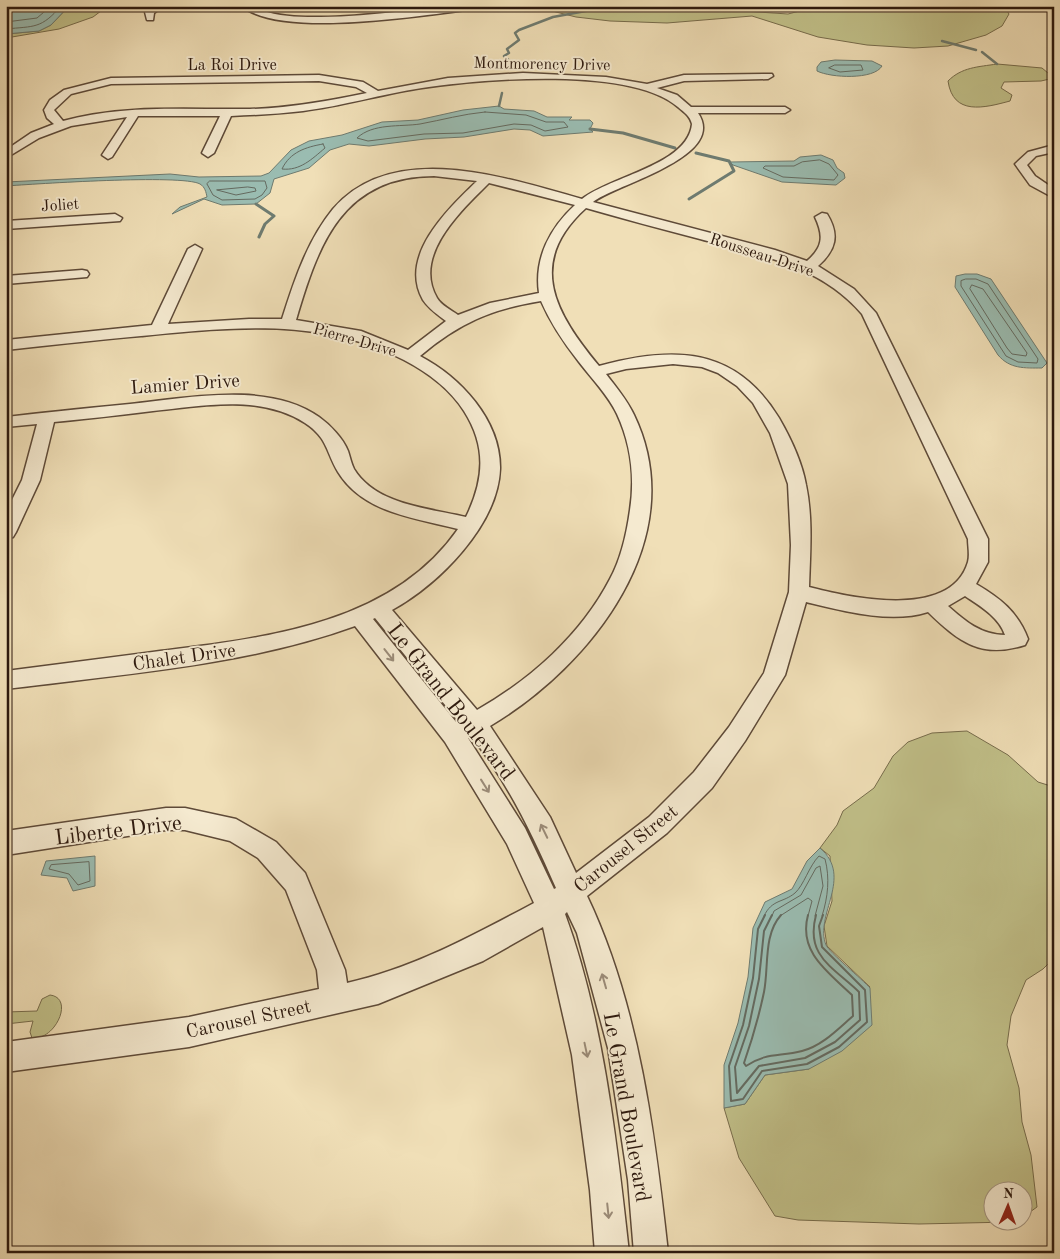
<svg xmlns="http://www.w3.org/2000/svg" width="1060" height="1259" font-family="'Old Standard TT',serif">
  <rect width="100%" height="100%" fill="#f0dfb7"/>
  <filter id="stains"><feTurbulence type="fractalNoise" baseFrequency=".004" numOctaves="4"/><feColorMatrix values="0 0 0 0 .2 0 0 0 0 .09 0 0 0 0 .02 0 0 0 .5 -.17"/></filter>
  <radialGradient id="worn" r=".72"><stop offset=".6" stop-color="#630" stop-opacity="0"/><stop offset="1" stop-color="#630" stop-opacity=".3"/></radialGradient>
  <!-- green -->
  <g fill="#c1c089" stroke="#776c4c">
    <polygon points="69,6 104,6 105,8 93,17 59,29 6,38 6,34 39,31 51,25"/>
    <polygon points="598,6 726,6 743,11 788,14 819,6 1004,6 1009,14 1002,26 986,35 948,46 914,48 867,45 818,37 752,16 667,23 610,21 576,17 552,11 566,8"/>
    <path d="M997,64L1042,68L1054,78L1041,81L1004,82L1001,88L1012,95L1010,101C984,108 953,116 948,81C962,67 978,67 997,64Z"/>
    <polygon points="967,731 1008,755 1038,782 1054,787 1054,958 1043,969 1026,980 1011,1016 1007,1045 1019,1088 1022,1122 1031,1155 1037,1207 1023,1217 1022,1192 992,1192 992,1222 1011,1222 919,1224 798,1220 775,1216 739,1158 724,1108 745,1104 765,1075 809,1069 870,987 827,946 824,926 832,901 830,856 820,848 837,825 843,811 874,788 893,756 908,742 932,733"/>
    <path d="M50,995C75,998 55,1041 32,1038L30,1032L33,1021L6,1024V1012L37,1011L42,999Z"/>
  </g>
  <!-- water -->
  <g fill="#9abcb1" stroke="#6e7b70">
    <polygon points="6,6 69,6 51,25 39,31 6,34"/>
    <path d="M835,60L872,61L882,66C874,80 831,78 817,71V67L821,62Z"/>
    <path d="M499,106L504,109L534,111L547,117H572L569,120H590L593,123L590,129L593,132L543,136L530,130L514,129L464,137L425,139L369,146L349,144L330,150L309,168L274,179L270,193L256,204L222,205L204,199L172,214L180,207L207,197C206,192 205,187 200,184C182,174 34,184 6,186V182L170,174L199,177L261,176L269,173L291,150L309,141L342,135L382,122L418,120L463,110Z"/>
    <polygon points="821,155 833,160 837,168 844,173 845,178 836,185 782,182 733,165 730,162 794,161 800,157"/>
    <path d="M965,274H977L991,279L1047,363L1042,368C1024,368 1010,369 998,355L955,287L956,276Z"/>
    <path d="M820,848C854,877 814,915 826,945C829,952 863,980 870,988L872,1025L842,1051L809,1069L765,1075L745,1104L724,1108V1065L738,1023L748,977L753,928L765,902L792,889L807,861Z"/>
    <polygon points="95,856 95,886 73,891 67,878 41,875 46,861"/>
  </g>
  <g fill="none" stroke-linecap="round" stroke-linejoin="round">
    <!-- shore-far1 -->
    <g stroke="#646a60" stroke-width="1">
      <polyline points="6,22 37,18 51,6"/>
      <path d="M6,29C35,26 41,29 61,6"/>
      <polygon points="835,65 861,65 863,70 840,72 829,68"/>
      <path d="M485,112L526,115L546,122H564L568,127L545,131L531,125L514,124L463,133L424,134L368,141L357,138C373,123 400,127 420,124C442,120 463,114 485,112Z"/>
      <path d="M323,144L325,148C312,159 300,171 282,169C290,152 306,147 323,144Z"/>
      <polygon points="820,160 829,164 838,175 834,180 783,177 763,168 765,166 794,166 802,162"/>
      <polygon points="210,181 265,181 267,188 262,195 255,199 222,200 213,195 207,184"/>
      <polygon points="248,187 255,188 256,191 236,195 217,190"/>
      <polygon points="966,279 976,279 988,284 1038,359 1037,363 1018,362 1006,356 961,286 961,281"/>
      <polygon points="972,285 983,289 1027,353 1026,356 1012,354 1007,348 970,289"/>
      <polygon points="89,862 90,881 78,885 69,874 49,869 51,865"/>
      <path d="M764,916C772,899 783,903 795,893C804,885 809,866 819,856L825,859C830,878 828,897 822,916"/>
      <polyline points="772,916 774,911 801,895 816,868 820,866 823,886 815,916"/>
      <polyline points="780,916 808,898 812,901 808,916"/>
    </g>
    <!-- shore -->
    <g stroke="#646a60" stroke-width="2">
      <polyline points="765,915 758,929 753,978 743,1025 729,1066 731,1101 743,1099 762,1071 807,1064 839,1047 867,1022 865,990 822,947 819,926 823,915"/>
      <path d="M772,915L764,931L759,979L749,1026L735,1067L737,1093L759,1066L805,1058L835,1042L860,1020L859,992C833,967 805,956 816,915"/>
      <path d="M781,915C763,935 769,967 764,992C759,1016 752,1040 744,1063L746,1066C767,1052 779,1057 802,1051C822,1046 838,1029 853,1016L852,995C828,972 798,952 808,915"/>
    </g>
    <!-- stream-far1 -->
    <g stroke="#6e7b70" stroke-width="2.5">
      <polyline points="942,41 976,50"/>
      <polyline points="982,52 997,64"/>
      <polyline points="512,63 504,56 509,53 507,49 519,40 515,33 519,30 553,17 613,6"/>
      <polyline points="499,106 502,93"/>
    </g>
    <!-- stream -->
    <g stroke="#6e7b70" stroke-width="3">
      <polyline points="590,129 623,133 675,148"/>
      <polyline points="689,199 734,171 729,161 696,153"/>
      <polyline points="256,204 274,216 265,224 259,237"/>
    </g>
    <!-- minor casing -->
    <g stroke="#5e4a38" stroke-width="3">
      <g id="minor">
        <polygon points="152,6 163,6 154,13 153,20 147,20 145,12"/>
        <path d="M242,6C252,6 258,10 267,12C285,17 303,17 321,17C374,17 426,6 478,6L474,9C424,15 280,39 242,6Z"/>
        <path d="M523,73L606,77L647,84L684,75L772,74L773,76L768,79L684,81L657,88L677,95L691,107H785L790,110L785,113H698C728,157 616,184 593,202L775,250L807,261C823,247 824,236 815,217L822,213L827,214C840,235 836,250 818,266L854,289L876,313L988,539V562L976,584C1000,598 1018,612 1028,639L1025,645C981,659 959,642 928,612C891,624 843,611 806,602L785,675L745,741L712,788L667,833L587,896C639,1005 655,1134 668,1253H634L628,1180L608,1048L577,933L567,912L565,914C603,1017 617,1143 629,1253H595L590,1190L572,1055L543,927L483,961L378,1004L189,1047L6,1072V1042L189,1017L319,989L317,970L286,890L258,858L230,841L185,830H166L6,855V831L166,808H185L236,819L276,842L305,873L345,970L347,983C414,968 474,935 534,903L507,844L445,742L355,626C244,666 123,674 6,689V671C58,664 109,658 160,651C266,638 392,624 458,529C415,518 363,513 338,472C326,452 328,438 305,423C260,394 202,406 153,411C120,415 87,419 54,422L40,480L16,532L13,537L6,539V512L22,480L37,424L6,427V417C48,412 89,408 130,404C187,398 269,381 319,417C330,425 343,438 348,451C350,457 351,463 354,469C376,505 428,508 466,517C484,480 487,447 464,411C450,389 427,372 404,360C322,317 230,327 141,336C96,340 51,345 6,350V340L152,325L188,249L195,245L202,249L168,324L249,319H282C294,281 307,241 333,209C393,139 507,178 582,199C611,176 688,165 692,124C690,116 685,113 678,107C630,66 484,79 422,88C382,94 343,106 303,111C279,114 255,115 231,116L214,153L208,157L202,153L220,116H138L112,157L108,159L102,155L127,117L71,126L39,138L6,158V150L31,133L54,124L47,118L44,110L50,100L64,90L111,78L319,75L363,82L378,91L448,78ZM319,81L356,87L367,93C329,101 290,108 250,109C188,110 124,104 63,121L54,110L71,94L111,84ZM434,176L477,181C448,209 398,256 423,300C429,309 438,315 446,321L408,350L361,331L296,320C318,245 342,176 434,176ZM489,183L575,205C550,228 534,258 539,293L490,303L458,315C451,310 441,305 437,298C412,255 462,210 489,183ZM586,208C624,219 662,229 700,239C759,255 820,265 862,314L968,539C968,546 970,555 968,562C951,620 851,598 809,587C810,554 813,518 806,485C802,462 790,437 779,418C735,346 673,346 599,366C556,314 525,263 586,208ZM541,301C551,324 564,343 579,362C592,379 608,395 617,414C631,444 635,478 630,510C627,532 621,559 610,579C581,635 530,680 477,710L392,610C439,584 498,525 500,469C501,420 460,377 420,356C459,323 491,309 541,301ZM673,364L702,367L718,373L737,386L753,403L770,433L788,484L791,545L789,592L764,673L729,727L694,772L649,817L576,873L550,817L490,726C591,666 693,538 634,415C627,400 616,387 606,374L626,369ZM965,596C980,606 999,617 1005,635C981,635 965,621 948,606ZM375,618L458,721L456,722L373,619ZM471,736C507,781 533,835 556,888L554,889L525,828L468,738Z"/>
        <polygon points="1054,145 1054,152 1036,156 1027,165 1035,176 1054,189 1054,198 1030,185 1015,164 1028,152"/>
        <polygon points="115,214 122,218 120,221 6,229 6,221"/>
        <polygon points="82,270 87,271 89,274 87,277 6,284 6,276"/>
      </g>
    </g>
    <!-- minor -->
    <use href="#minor" fill="#f5ead0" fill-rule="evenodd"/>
  </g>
  <!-- one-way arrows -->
  <defs><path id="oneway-shaft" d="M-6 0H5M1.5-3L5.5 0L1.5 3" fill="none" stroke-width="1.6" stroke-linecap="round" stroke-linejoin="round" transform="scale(1.25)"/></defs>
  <g stroke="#9b8c79">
    <use href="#oneway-shaft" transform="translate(389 655) rotate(52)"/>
    <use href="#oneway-shaft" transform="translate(485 786) rotate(58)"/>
    <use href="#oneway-shaft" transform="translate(544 831) rotate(-116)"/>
    <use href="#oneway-shaft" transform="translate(604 981) rotate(-106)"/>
    <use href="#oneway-shaft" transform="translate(586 1050) rotate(78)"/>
    <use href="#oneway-shaft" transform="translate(608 1211) rotate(84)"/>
  </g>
  <g text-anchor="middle" stroke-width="4" stroke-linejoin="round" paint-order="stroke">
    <!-- far-street labels -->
    <g font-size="16" fill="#2d190e" stroke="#f5ead0">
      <text transform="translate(542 63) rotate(1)" y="6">Montmorency Drive</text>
      <text x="232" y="70">La Roi Drive</text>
      <text transform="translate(60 204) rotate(-4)" y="6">Joliet</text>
      <text transform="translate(762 254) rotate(18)" y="6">Rousseau Drive</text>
      <text transform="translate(355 339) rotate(16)" y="6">Pierre Drive</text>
    </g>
    <!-- street labels -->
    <g font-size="19" fill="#2d190e" stroke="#f5ead0">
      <text transform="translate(185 383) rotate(-4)" y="7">Lamier Drive</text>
      <text transform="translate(184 656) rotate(-8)" y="7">Chalet Drive</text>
      <text transform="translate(625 848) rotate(-39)" y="7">Carousel Street</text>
      <text transform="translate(248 1018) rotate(-12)" y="7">Carousel Street</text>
    </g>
    <!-- near-street labels -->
    <g font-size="22" fill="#2d190e" stroke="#f5ead0">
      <text transform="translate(452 701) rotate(52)" y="8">Le Grand Boulevard</text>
      <text transform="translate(118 829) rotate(-7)" y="8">Liberte Drive</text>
      <text transform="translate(628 1107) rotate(80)" y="8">Le Grand Boulevard</text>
    </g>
  </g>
  <!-- margin -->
  <rect width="1060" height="1259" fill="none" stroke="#f0dfb7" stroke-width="25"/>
  <rect x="8" y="8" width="1045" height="1244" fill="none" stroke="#2d190e" stroke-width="2.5"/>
  <rect x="12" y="12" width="1035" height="1234" fill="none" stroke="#2d190e"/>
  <!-- north arrow -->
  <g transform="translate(1008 1206) rotate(2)"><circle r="24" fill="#f5ead0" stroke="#a59682"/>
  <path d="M0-4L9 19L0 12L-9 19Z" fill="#8f2418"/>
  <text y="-8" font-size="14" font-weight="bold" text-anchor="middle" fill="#2d190e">N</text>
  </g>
  <rect width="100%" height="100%" filter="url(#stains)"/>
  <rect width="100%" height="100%" fill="url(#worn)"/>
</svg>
